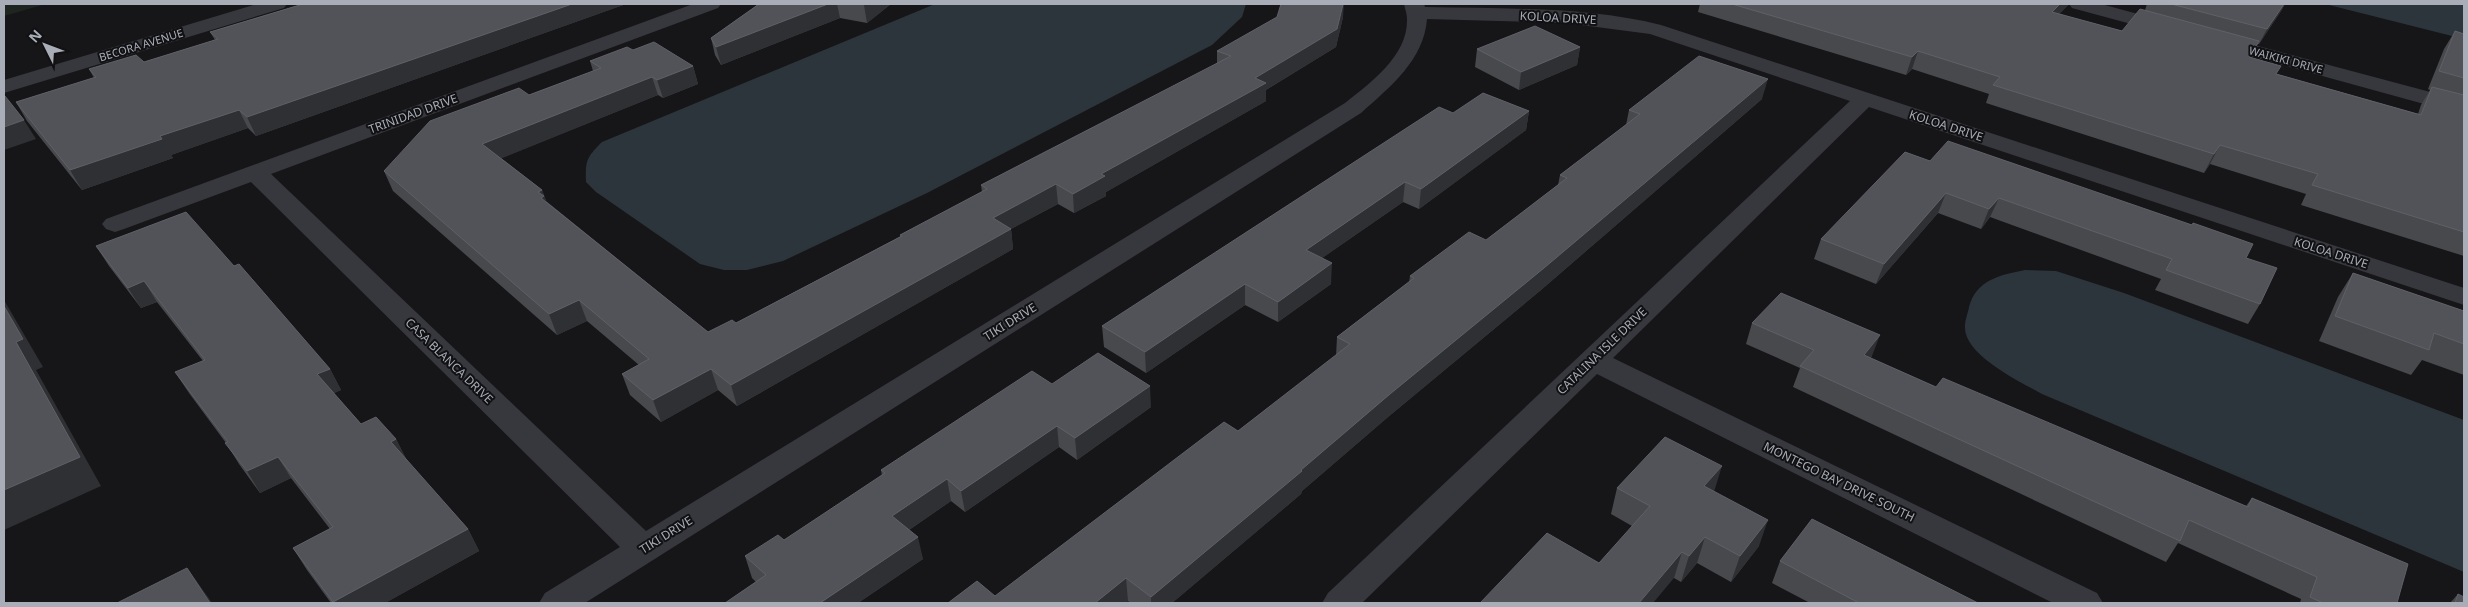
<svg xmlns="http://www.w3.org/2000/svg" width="2468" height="607" font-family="'Noto Sans',sans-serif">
  <rect width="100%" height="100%" fill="#161618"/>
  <!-- green -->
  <polygon fill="#1e261f" points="4,4 46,4 4,16"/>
  <!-- water -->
  <g fill="#2c353c">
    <path d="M935,4H1246L1242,17L1212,45L927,193L783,261L747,270H724L700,264L596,192L586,182C585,160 587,157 602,142Z"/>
    <polygon points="2325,4 2464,4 2464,39"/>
    <path d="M2025,270L2056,271L2124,293L2464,420V572L2042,394C2021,382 1963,355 1965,326C1965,320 1968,313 1969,307C1976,280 2000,275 2025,270Z"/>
  </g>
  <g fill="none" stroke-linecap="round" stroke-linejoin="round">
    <!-- minor -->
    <g fill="#37383d" fill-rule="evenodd">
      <polygon points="257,4 287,4 284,8 4,93 4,80"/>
      <path d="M693,4H721L718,8L271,174L646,531L1345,103C1370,83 1408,56 1407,19C1407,14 1405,9 1404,4H1424L1425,7C1503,9 1584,6 1661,25L2464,288V305L1869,107L1613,358L2097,593L2103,603H2053L1597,374L1362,603H1322L1328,593L1850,101L1650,34L1566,23L1427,19C1424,60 1390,87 1361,113L585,603H539L545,593L620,547L251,182L124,229L115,232L106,229L102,224L106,219Z"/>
      <polygon points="2069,4 2101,4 2175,24 2178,28 2175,32 2168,34 2072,8"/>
      <polygon points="2217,35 2464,101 2464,115 2210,45 2207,41 2210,37"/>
    </g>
  </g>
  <!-- wall -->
  <g fill="#47494d">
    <polygon points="303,4 626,4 256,136 248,128 171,155 173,158 82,190 27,121 16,102 94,78 89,69 144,62 215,40 210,32"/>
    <polygon points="759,4 891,4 867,23 840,18 721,65 715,55 711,38"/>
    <polygon points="1700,4 2069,4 2059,14 2122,31 2145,10 2147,4 2285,4 2281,11 2259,44 2258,44 2251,57 2277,74 2418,114 2421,105 2430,90 2428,89 2444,49 2455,31 2464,34 2464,256 2301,205 2306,194 2210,164 2204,173 1986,103 1989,94 1912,69 1906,75 1698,12"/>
    <polygon points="1343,17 1336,47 1266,90 1266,101 1106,192 1106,196 1074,213 1058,204 1011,229 1013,249 737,406 718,390 661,422 630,395 622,374 639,365 587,321 557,335 393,191 384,171 529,95 593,71 590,61 633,50 693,66 698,84 663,98 658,95 501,158 542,190 546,201 708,332 736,323 901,236 900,235 982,192 981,185 1217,64 1217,51"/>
    <polygon points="1580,47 1577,65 1519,90 1475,67 1477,49"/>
    <polygon points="1762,99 1541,290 1388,417 1302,491 1301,494 1172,603 1130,603 1128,601 1125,603 948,603 995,596 1238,431 1336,356 1337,337 1409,282 1410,276 1486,240 1558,185 1560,175 1626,125 1629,110"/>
    <polygon points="1529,111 1526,130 1419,209 1403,202 1322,258 1331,284 1278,322 1245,305 1146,373 1104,347 1102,326"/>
    <polygon points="1930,161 2192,225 2246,258 2260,304 2248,324 2155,290 2161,279 1990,217 1981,229 1938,213 1876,284 1814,259 1821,239"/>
    <polygon points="96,246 234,266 330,369 341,390 333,393 361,424 396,439 407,461 468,529 479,551 385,603 331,603 307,570 293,548 330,529 291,478 260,493 239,464 226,443 189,393 175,372 203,361 157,302 141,308 109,266"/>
    <polygon points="2353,273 2464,311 2464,375 2422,360 2411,375 2319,341 2338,297"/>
    <polygon points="1752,323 1872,356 1870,358 1936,387 2246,506 2252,498 2397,603 2300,603 2301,599 2178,543 2166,562 1793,387 1800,368 1746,344"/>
    <polygon points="1052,384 1151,407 1077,460 1059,447 965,512 951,501 909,530 923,559 858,603 725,603 756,582 752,578 745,556 784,540 882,476 881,470"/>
    <polygon points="1617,488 1714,491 1759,546 1731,582 1697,563 1681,582 1674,578 1632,526 1611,514"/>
    <polygon points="1780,561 1978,603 1810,603 1772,583"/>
    <polygon points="2458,594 2464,603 2450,603"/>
  </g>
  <!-- shaded-wall -->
  <g fill="#2f3033">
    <polygon points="572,4 626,4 256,136 247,117"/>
    <polygon points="828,4 837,4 840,18 721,65 716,47"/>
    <polygon points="866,4 891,4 867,23 864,5"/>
    <polygon points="1343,4 1344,4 1343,17 1336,47 1266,90 1266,101 1106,192 1106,196 1074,213 1073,194 1101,174 1255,78"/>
    <polygon points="2060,4 2069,4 2045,29 2052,12"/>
    <polygon points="2284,4 2285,4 2281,11 2259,44 2267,29"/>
    <polygon points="2259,41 2250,59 2249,57"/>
    <polygon points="1580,47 1577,65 1519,90 1521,72"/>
    <polygon points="1918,51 1912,69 1906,75 1912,57"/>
    <polygon points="693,66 698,84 663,98 657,80"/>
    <polygon points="652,77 658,95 490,163 482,144"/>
    <polygon points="1768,79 1762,99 1541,290 1388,417 1302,491 1301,494 1172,603 1151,603 1151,597 1390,394"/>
    <polygon points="239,110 248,128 171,155 173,158 82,190 70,170 160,136"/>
    <polygon points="1529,111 1526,130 1419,209 1421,189"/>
    <polygon points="24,120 36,139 4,150 4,127"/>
    <polygon points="2220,145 2210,164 2204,173 2214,154"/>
    <polygon points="1405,182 1403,202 1305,270 1306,250"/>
    <polygon points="1056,184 1058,204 1011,229 1013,249 737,406 731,385 993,218"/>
    <polygon points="542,190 550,210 538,192"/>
    <polygon points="1946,193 1938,213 1876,284 1884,264"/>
    <polygon points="1999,198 1990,217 1981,229 1989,209"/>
    <polygon points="1332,263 1331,284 1278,322 1278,302"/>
    <polygon points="144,281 157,302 141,308 128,288"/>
    <polygon points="1245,284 1245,305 1146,373 1145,352"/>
    <polygon points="4,300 43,367 36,370 101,486 4,530 4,490 16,342 4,306"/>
    <polygon points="579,300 587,321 557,335 549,314"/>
    <polygon points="1880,335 1872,356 1856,376 1864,355"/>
    <polygon points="330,369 341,390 329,396 317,374"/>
    <polygon points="711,369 718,390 661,422 653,400"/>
    <polygon points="1150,386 1151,407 1077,460 1075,438"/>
    <polygon points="1057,426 1059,447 965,512 961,491"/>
    <polygon points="396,439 407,461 391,442"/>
    <polygon points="278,457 291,478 260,493 247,471"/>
    <polygon points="1722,466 1714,492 1704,486"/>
    <polygon points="947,479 951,501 897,538 892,516"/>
    <polygon points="1768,520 1759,546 1731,582 1740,556"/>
    <polygon points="468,529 479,551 385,603 333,603 333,602"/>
    <polygon points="918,537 923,559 858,603 820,603"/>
    <polygon points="1705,537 1697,563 1681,582 1689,556"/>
    <polygon points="1682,552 1674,578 1653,603 1639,603"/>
    <polygon points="187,568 208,597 212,603 210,603"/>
    <polygon points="1126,578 1128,601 1125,603 1095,603"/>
  </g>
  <!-- building -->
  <g fill="#525359" stroke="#5f6168">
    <polygon points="303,4 572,4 247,117 239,110 160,136 162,139 70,170 16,102 96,77 89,69 136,55 144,62 218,39 210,32"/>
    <polygon points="759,4 828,4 716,47 711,38"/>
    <polygon points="1281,4 1343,4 1337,29 1255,78 1266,83 1101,174 1105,176 1073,194 1056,184 993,218 1011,229 731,385 711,369 653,400 622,374 649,359 579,300 549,314 384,171 430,121 519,88 529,95 601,68 590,61 627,47 633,50 654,42 693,66 657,80 652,77 482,144 542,190 538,192 544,196 541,198 708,332 732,320 736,323 902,236 900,235 987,189 981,185 1231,56 1217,51 1277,17"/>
    <polygon points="1732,4 2060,4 2052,12 2122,31 2140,9 2259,41 2249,57 2281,66 2276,74 2421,115 2432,87 2464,95 2464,232 2312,185 2318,174 2220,145 2214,154 1993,85 2000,77 1918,51 1912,57"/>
    <polygon points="2171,4 2284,4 2267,29"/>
    <polygon points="1535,26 1580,47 1521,72 1477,49"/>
    <polygon points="2455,31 2464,34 2464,78 2439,71"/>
    <polygon points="1699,56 1768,79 1544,268 1390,394 1301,470 1302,471 1151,597 1126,578 1095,603 948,603 977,581 995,596 1224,422 1238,431 1350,344 1337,337 1414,278 1410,276 1469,232 1486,240 1567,178 1560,175 1640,114 1629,110"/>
    <polygon points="1483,93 1529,111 1421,189 1405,182 1306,250 1332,263 1278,302 1245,284 1145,352 1102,326 1439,107 1453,113"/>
    <polygon points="4,96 5,96 24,120 4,127"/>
    <polygon points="1948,141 2192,225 2193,223 2253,244 2246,258 2277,268 2260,304 2166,270 2172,259 1999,198 1989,209 1946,193 1884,264 1821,239 1905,152 1930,161"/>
    <polygon points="186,212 234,266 239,264 330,369 317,374 361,424 376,417 396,439 391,442 468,529 333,602 293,548 333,527 278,457 247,471 225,443 228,442 175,372 205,360 144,281 128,288 96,246"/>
    <polygon points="2353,273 2464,311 2464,344 2434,333 2429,350 2335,316"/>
    <polygon points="1781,293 1880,335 1864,355 1936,387 1943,378 2248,507 2252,498 2408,564 2397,603 2323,603 2310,597 2317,577 2189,520 2180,541 1800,366 1814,350 1752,323"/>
    <polygon points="4,306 23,339 16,342 80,457 4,490"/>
    <polygon points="1098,353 1150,386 1075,438 1057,426 961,491 947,479 892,516 918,537 820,603 725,603 766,575 745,556 778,535 784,540 885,473 881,470 1032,371 1052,384"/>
    <polygon points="1665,437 1722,466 1704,486 1768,520 1740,556 1705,537 1689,556 1682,552 1639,603 1480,603 1547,533 1599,563 1650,506 1617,488"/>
    <polygon points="1812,519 1978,603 1859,603 1780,561"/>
    <polygon points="187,568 210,603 117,603"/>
    <polygon points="2458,594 2464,597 2464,603 2455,603"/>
  </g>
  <g text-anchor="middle" stroke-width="4" stroke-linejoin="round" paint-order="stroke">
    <!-- far-street labels -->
    <g font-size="11" fill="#a8adb8" stroke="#111113">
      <text transform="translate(141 45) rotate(-17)" y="4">BECORA AVENUE</text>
      <text transform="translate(2286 60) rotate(15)" y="4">WAIKIKI DRIVE</text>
    </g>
    <!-- street labels -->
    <g font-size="12" fill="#a8adb8" stroke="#111113">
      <text transform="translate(1558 18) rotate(3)" y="4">KOLOA DRIVE</text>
      <text transform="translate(413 114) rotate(-20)" y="4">TRINIDAD DRIVE</text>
      <text transform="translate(1946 126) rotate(18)" y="4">KOLOA DRIVE</text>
      <text transform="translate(2331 253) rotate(18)" y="4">KOLOA DRIVE</text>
      <text transform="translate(1010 322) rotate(-32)" y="4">TIKI DRIVE</text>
      <text transform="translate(1602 351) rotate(-44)" y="4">CATALINA ISLE DRIVE</text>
      <text transform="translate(449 361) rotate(44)" y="4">CASA BLANCA DRIVE</text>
      <text transform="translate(1839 482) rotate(26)" y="4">MONTEGO BAY DRIVE SOUTH</text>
      <text transform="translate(666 535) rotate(-32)" y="4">TIKI DRIVE</text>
    </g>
  </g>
  <!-- border -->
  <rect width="2468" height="607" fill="none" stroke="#a8adb8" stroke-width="10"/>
  <!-- north arrow -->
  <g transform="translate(45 45) rotate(312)" stroke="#111113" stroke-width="4" paint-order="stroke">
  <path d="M0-4L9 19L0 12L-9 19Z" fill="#a8adb8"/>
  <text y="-8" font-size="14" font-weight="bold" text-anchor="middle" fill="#a8adb8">N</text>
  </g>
</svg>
